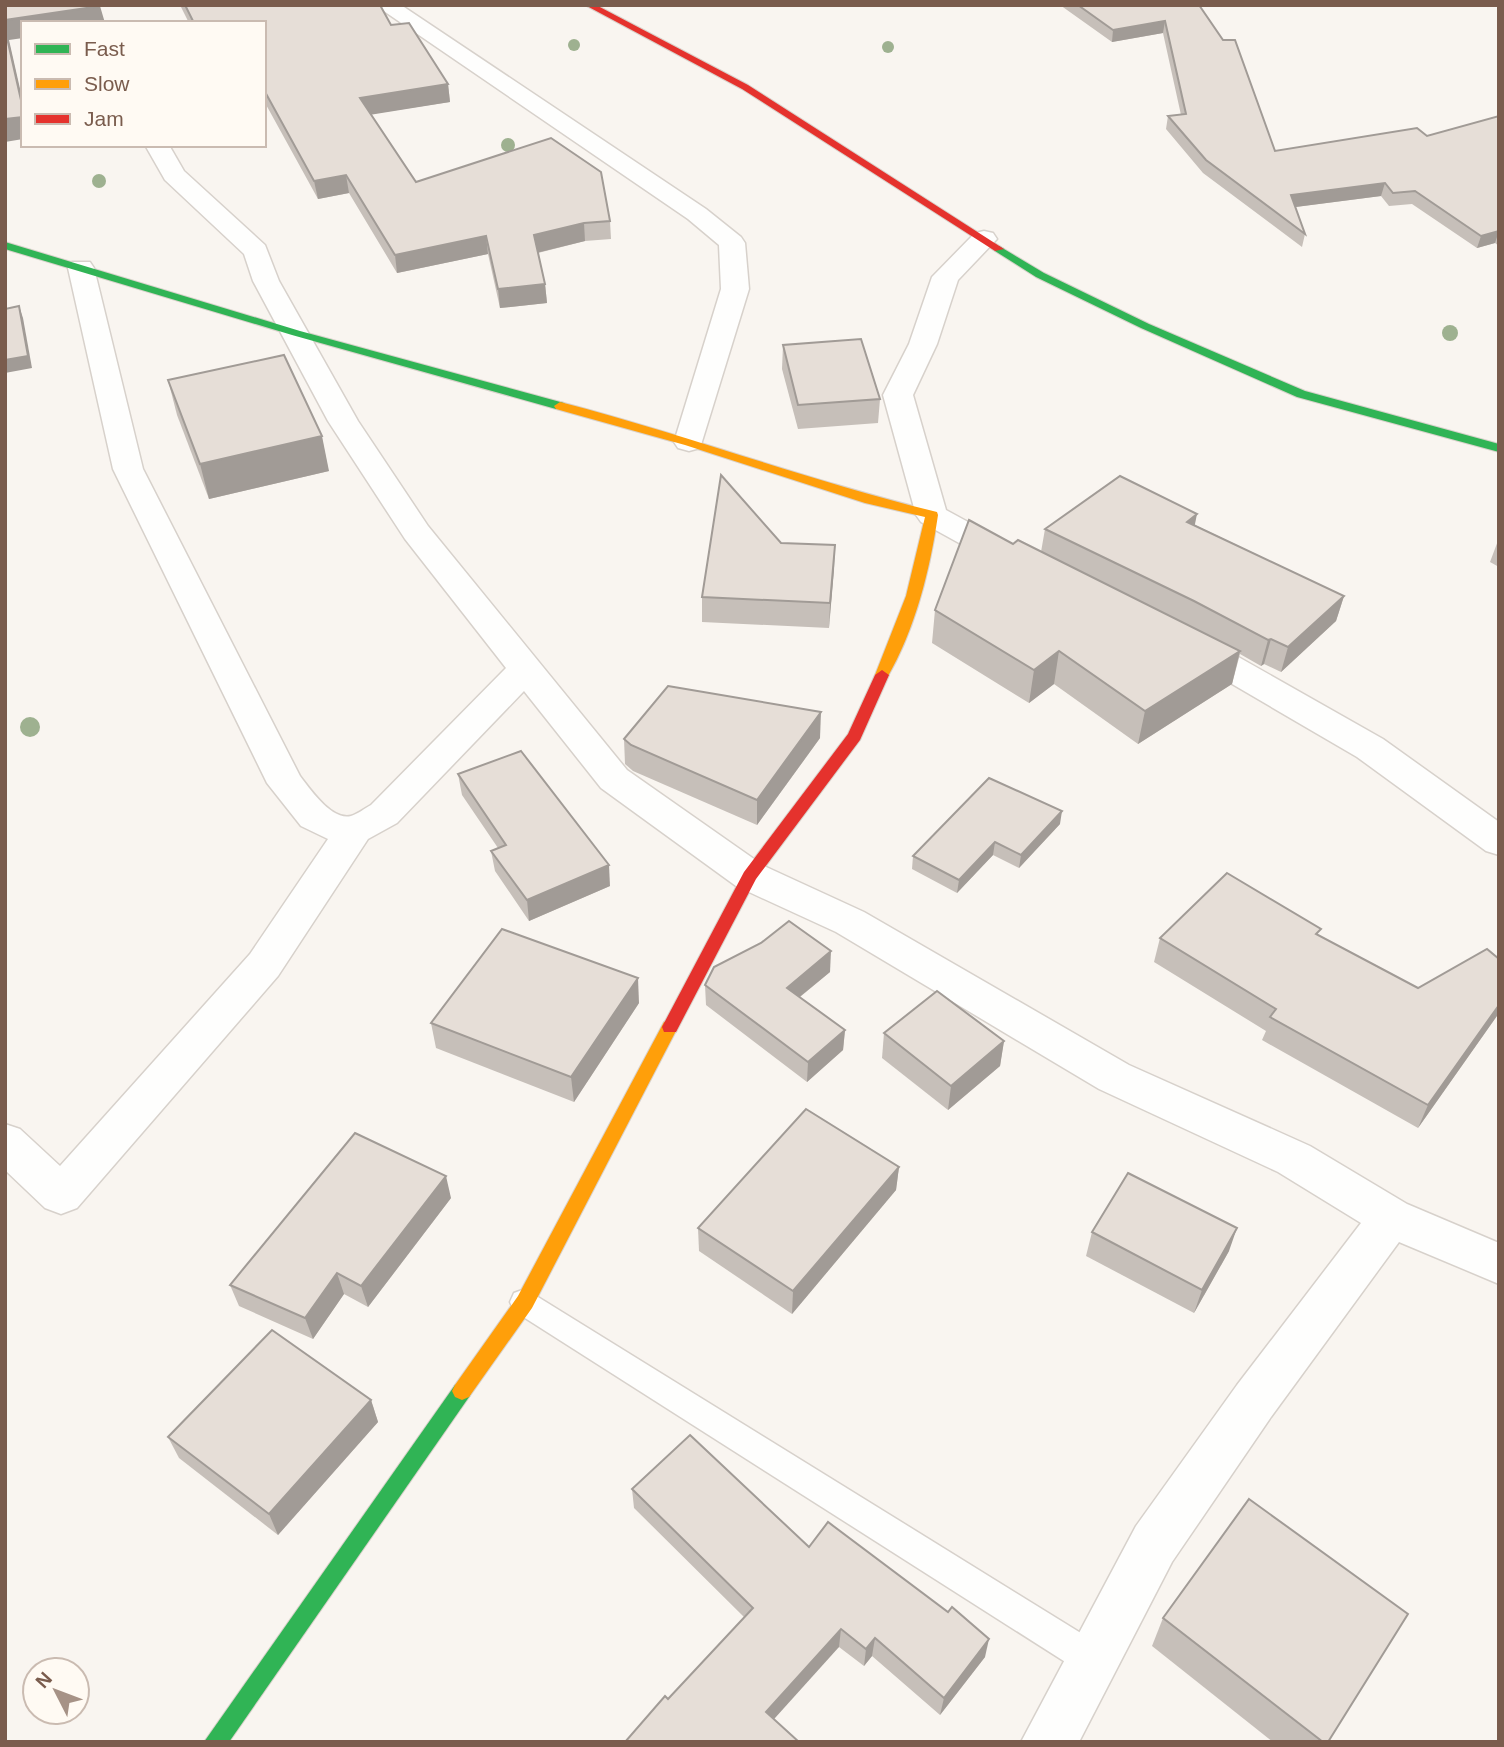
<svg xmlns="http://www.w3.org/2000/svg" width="1504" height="1747" font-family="Helvetica,sans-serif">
  <rect width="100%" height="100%" fill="#f9f5f0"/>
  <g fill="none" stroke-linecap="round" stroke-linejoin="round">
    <!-- lane casing -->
    <g stroke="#d7d1cb" stroke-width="3">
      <polygon id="lane" points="525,1289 1105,1648 1110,1660 1105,1672 1093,1677 1081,1672 514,1311 510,1302 514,1293"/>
    </g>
    <!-- street casing -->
    <g stroke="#d7d1cb" stroke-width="3">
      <g id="street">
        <polygon points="375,5 401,5 706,209 741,237 745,243 749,289 700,448 689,451 678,448 674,442 721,289 719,245 688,219"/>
        <path d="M145,145H169L184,171L265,245L279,281L358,421L428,526L627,770L764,866L864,912L1129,1065L1310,1146L1407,1204L1499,1243V1284L1399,1242L1271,1417L1172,1562L1079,1742H1021L1136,1526L1237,1385L1361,1223L1278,1172L1099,1089L836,932L736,886L601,788L524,691L397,823L368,839L278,976L77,1208L61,1214L45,1208L5,1170V1124L20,1129L60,1166L250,954L328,839L301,826L267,783L113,469L68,268L72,262H90L94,268L143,469L300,776C310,789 332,821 351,816C358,814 365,808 371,805L506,668L405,539L328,421L253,281L244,254L165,180Z"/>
        <polygon points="984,231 993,233 997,239 958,280 937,344 913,395 946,510 1021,551 1026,558 1021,565 1010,568 999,565 921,522 916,515 883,395 909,344 932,277 975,233"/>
        <polygon points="1191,634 1203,637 1383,739 1499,822 1499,855 1486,851 1357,757 1179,653 1174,645 1179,637"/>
      </g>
    </g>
    <!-- fast casing -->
    <g stroke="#d9d2cb" stroke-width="2">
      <g id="fast">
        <polygon points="5,242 300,331 564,403 566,406 564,409 556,409 292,335 5,249"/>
        <polygon points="999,246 1044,273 1149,324 1305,391 1499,444 1499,452 1297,397 1141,328 1036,277 995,251 995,247"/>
        <polygon points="462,1382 469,1385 472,1391 469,1397 229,1742 204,1742 455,1385"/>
      </g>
    </g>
    <!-- slow casing -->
    <g stroke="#d9d2cb" stroke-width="2">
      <g id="slow">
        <path d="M560,402C687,435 810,481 937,512L938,515C930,570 915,630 887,678L882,680L875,675L906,596L925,517L865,503L685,445L556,409L554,406Z"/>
        <polygon points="670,1020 676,1022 678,1027 532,1308 469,1397 462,1400 455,1397 452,1391 455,1385 518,1296 664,1022"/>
      </g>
    </g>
    <!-- jam casing -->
    <g stroke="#d9d2cb" stroke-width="2">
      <g id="jam">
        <polygon points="585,5 596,5 748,85 1004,249 995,251 742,89"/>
        <polygon points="882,670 889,675 860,740 756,879 676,1032 664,1032 662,1027 744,872 848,734 875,675"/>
      </g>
    </g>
    <!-- lane -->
    <use href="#lane" fill="#fefefd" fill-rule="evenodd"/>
    <!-- street -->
    <use href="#street" fill="#fefefd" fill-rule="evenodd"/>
    <!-- fast -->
    <use href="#fast" fill="#30b455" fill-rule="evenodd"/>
    <!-- slow -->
    <use href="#slow" fill="#ff9f0a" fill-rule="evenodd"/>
    <!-- jam -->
    <use href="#jam" fill="#e5322d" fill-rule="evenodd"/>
  </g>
  <!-- trees -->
  <g fill="#9eb190">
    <circle cx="574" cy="45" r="6"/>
    <circle cx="888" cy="47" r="6"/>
    <circle cx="508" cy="145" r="7"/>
    <circle cx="99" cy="181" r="7"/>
    <circle cx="1450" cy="333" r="8"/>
    <circle cx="30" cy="727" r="10"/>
  </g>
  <!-- wall -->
  <g fill="#c6bfb9">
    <polygon points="180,5 380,5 391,25 448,84 450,102 371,114 416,182 610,221 611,239 585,241 538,253 545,284 547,303 500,308 488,254 397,273 349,193 318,199 264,101 264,23 189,23"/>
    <polygon points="1060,5 1199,5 1275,151 1427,136 1499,116 1499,246 1495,243 1477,248 1412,204 1389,206 1381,196 1295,207 1305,234 1302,247 1203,173 1166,129 1168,116 1181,115 1163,33 1112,42"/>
    <polygon points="783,345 880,399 878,423 798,429 782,369"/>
    <polygon points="168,380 329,471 209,499 177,415"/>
    <polygon points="1195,525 1344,596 1336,621 1281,672 1264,664 1261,666 1240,654 1232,684 1138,744 1054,684 1029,703 932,643 935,610 1013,544 1041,552 1045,529"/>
    <polygon points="1499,538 1499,567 1490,562"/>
    <polygon points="781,543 835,545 829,628 702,622 702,597"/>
    <polygon points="820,738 757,825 633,771 625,764 624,739"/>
    <polygon points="458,774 610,886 529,921 495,871 491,851 498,848 462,795"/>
    <polygon points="1060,824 1019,868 993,855 957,893 912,869 913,856"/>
    <polygon points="1319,936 1418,988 1499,959 1499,1013 1418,1128 1262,1040 1266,1031 1154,962 1160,938"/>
    <polygon points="830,972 800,997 845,1030 843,1050 807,1082 706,1005 705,985"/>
    <polygon points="639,1003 574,1102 436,1048 431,1023"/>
    <polygon points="884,1033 1004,1041 1000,1066 948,1110 882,1058"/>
    <polygon points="899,1167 896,1190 792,1314 699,1251 698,1228"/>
    <polygon points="451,1198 368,1307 344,1294 313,1339 239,1306 230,1285"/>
    <polygon points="1092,1232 1229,1251 1194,1313 1086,1256"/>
    <polygon points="371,1400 378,1422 278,1535 179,1458 168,1437"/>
    <polygon points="632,1489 809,1547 985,1657 940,1715 872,1656 864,1666 839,1647 625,1742 668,1699 744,1617 634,1508"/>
    <polygon points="1163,1618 1328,1742 1273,1742 1152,1646"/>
  </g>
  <!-- shaded-wall -->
  <g fill="#a19b96">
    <polygon points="100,6 105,23 23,23 23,38 9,40 23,102 23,109 5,29 5,20"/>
    <polygon points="1165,21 1163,33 1112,42 1113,30"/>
    <polygon points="448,84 450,102 363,116 360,98"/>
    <polygon points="23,117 23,139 5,142 5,119"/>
    <polygon points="346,175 349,193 318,199 314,181"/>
    <polygon points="1385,183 1381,196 1288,208 1291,195"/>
    <polygon points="584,223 585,241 536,253 534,235"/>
    <polygon points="1499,231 1495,243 1477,248 1481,236"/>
    <polygon points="486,236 488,254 397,273 395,255"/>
    <polygon points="545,284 547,303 500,308 498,289"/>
    <polygon points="19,306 23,318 32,368 5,373 5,360"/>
    <polygon points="322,436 329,471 209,499 200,464"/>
    <polygon points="1197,514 1192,539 1187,522"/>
    <polygon points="835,545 834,570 829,628 830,603"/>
    <polygon points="1344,596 1336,621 1281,672 1288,647"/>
    <polygon points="1271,639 1264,664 1261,666 1268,640"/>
    <polygon points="1059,651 1054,684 1029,703 1034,670"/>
    <polygon points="1240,651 1232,684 1138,744 1145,711"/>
    <polygon points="821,712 820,738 757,825 757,800"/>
    <polygon points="1062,811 1060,824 1019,868 1021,855"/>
    <polygon points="995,842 993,855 957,893 959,880"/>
    <polygon points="609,865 610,886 529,921 527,900"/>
    <polygon points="831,951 830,972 786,1008 787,988"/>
    <polygon points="638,978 639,1003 574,1102 571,1077"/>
    <polygon points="1499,1005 1499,1013 1418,1128 1428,1105"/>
    <polygon points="845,1030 843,1050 807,1082 808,1062"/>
    <polygon points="1004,1041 1000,1066 948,1110 951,1086"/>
    <polygon points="899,1167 896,1190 792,1314 793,1291"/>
    <polygon points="446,1176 451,1198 368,1307 361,1286"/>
    <polygon points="1237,1228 1229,1251 1194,1313 1202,1290"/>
    <polygon points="337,1273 344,1294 313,1339 305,1318"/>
    <polygon points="371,1400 378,1422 278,1535 269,1514"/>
    <polygon points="841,1629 839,1647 766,1728 766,1712"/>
    <polygon points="875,1638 872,1656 864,1666 866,1649"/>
    <polygon points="989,1639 985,1657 940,1715 944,1698"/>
  </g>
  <!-- building -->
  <g fill="#e6ded7" stroke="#a19b96" stroke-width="2">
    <polygon points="5,5 95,5 100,6 5,20"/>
    <polygon points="185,5 380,5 391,25 409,23 448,84 360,98 416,182 551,138 601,172 610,221 584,223 534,235 545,284 498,289 486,236 395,255 346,175 314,181 264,90 264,23 194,23"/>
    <polygon points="1078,5 1199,5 1223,40 1235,40 1275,151 1417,128 1427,136 1499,116 1499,231 1481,236 1415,191 1393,193 1385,183 1291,195 1305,234 1206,160 1168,116 1186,114 1165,21 1113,30"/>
    <polygon points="5,29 23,109 23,117 5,119"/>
    <polygon points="19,306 28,356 5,360 5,309"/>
    <polygon points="861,339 880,399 798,405 783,345"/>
    <polygon points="284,355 322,436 200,464 168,380"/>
    <polygon points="721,475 781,543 835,545 830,603 702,597"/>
    <polygon points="1120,476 1197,514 1187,522 1344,596 1288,647 1271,639 1268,640 1194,601 1045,529"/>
    <polygon points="969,520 1013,544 1018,540 1240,651 1145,711 1059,651 1034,670 935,610"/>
    <polygon points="668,686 821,712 757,800 631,745 624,739"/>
    <polygon points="521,751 609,865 527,900 491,851 506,845 458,774"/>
    <polygon points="989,778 1062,811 1021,855 995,842 959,880 913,856"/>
    <polygon points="1227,873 1321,929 1316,934 1418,988 1487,949 1499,959 1499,1005 1428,1105 1270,1017 1276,1009 1160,938"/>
    <polygon points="789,921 831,951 787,988 845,1030 808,1062 705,985 714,967 761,943"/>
    <polygon points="502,929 638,978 571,1077 431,1023"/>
    <polygon points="937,991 1004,1041 951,1086 884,1033"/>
    <polygon points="806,1109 899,1167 793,1291 698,1228"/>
    <polygon points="355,1133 446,1176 361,1286 337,1273 305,1318 230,1285"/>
    <polygon points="1128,1173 1237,1228 1202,1290 1092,1232"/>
    <polygon points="272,1330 371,1400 269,1514 168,1437"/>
    <polygon points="690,1435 809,1547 828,1522 948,1612 952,1607 989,1639 944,1698 875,1638 866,1649 841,1629 766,1712 799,1742 625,1742 665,1696 668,1699 753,1608 632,1489"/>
    <polygon points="1249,1499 1408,1614 1328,1742 1323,1742 1163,1618"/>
  </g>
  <!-- border -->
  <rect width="1504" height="1747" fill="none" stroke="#7a5c4d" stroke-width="14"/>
  <!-- legend -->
  <rect x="21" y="21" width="245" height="126" fill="#fffaf3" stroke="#cabbb1" stroke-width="2"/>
  <rect x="35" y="44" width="35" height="10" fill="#30b455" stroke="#cabbb1" stroke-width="2"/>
  <text x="84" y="56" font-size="21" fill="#7a5c4d">Fast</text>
  <rect x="35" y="79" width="35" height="10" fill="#ff9f0a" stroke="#cabbb1" stroke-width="2"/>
  <text x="84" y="91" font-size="21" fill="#7a5c4d">Slow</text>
  <rect x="35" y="114" width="35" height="10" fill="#e5322d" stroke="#cabbb1" stroke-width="2"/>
  <text x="84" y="126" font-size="21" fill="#7a5c4d">Jam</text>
  <!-- north arrow -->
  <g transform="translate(56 1691) rotate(312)"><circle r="33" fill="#fffaf3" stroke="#cabbb1" stroke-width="2"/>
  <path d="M0-5L12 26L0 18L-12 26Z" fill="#a69286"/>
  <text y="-10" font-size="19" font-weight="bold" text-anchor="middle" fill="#7a5c4d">N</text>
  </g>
</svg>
